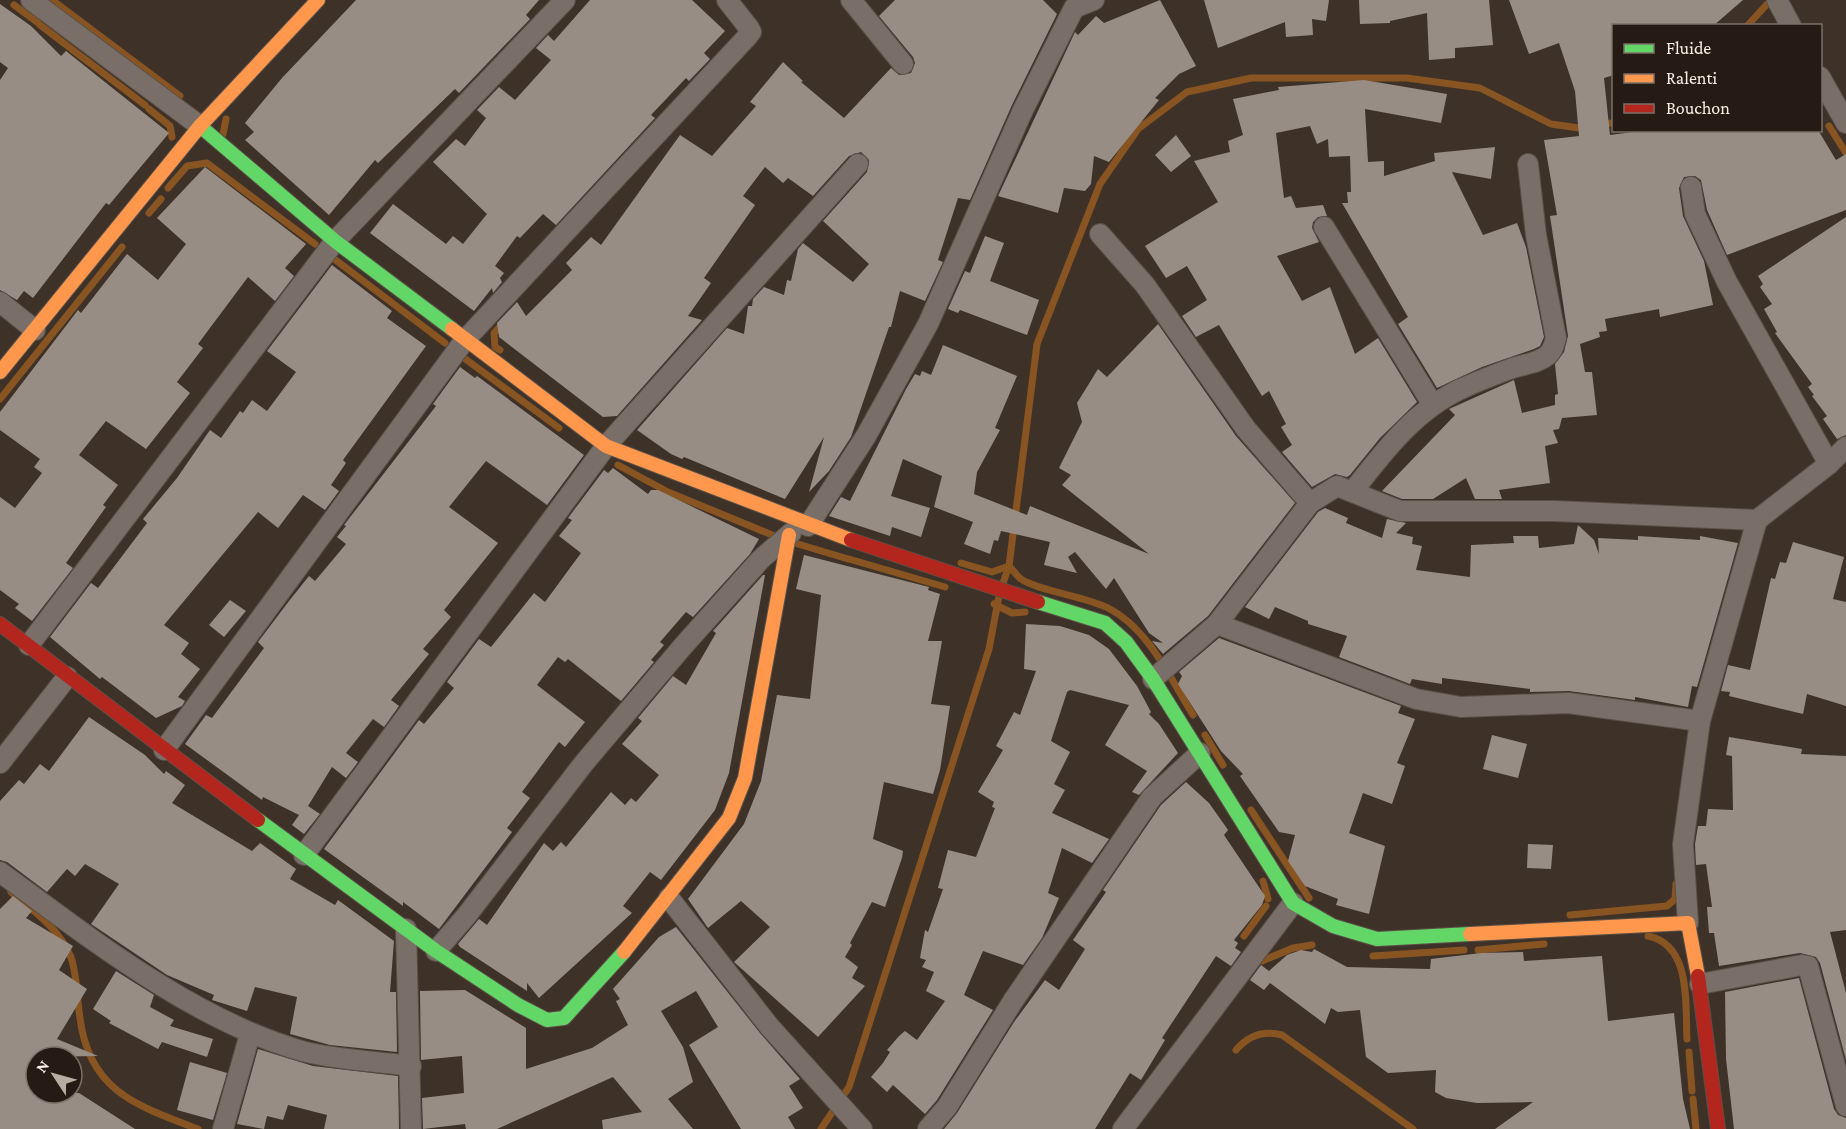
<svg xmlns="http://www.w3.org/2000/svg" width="1846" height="1129" font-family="'Crimson Pro',serif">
  <rect width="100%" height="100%" fill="#3e3228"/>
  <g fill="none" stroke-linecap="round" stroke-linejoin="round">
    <!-- stream -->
    <g stroke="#885422" stroke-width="7">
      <polyline points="52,0 180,96"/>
      <polyline points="14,5 37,22"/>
      <polyline points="40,25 145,105"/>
      <polyline points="1747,26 1771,0"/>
      <polyline points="149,109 170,126 172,137"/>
      <polyline points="1600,126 1614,122"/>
      <polyline points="1829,126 1846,153"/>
      <polyline points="223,134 226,119"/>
      <polyline points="168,188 187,166 207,163 315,244"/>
      <polyline points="149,213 161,199"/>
      <polyline points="329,255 445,343"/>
      <polyline points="500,350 495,347 494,333 504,322"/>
      <polyline points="464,358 559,428"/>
      <polyline points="0,399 122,247"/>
      <polyline points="618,465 668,492 777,537"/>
      <polyline points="798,544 848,559"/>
      <polyline points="849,559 945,587"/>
      <path d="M961,563L992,572L1009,566C1013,570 1017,576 1021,579C1036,590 1087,597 1108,608C1148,628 1170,678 1193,715"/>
      <polyline points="1002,586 1009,566 1037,344 1100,184 1138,129 1187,92 1251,78 1407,78 1480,88 1551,124 1586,129"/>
      <polyline points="994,604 1012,613 1025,612"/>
      <polyline points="1205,735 1223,765"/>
      <polyline points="1251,810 1309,898"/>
      <polyline points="1263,881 1268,899"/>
      <path d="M11,892C33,910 58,928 70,955C77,970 77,1001 80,1018C89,1091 137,1106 198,1129"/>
      <polyline points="1570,915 1667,906 1675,899 1676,884"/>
      <polyline points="1244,936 1266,906"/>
      <path d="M1648,936C1692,945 1685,1005 1687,1039"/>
      <polyline points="1478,950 1544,944"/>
      <polyline points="1373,956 1464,950"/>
      <polyline points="1262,961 1293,948 1312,945"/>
      <path d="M1236,1050C1248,1036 1263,1030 1282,1035L1413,1129"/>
      <polyline points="1689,1052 1692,1091"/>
      <polyline points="1693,1099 1696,1129"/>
      <polyline points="821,1129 849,1087 989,649 999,596"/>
    </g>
  </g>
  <!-- building -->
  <g fill="#988d85">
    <polygon points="356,0 539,0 526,15 530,19 459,93 455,89 378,163 375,160 329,215 245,140 254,132 245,123 282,78"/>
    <polygon points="590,0 692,0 725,31 704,53 710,59 689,81 686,78 651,115 655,118 556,225 543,214 520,238 517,236 495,266 504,273 500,278 502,282 493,293 492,288 474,311 370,233 393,204 446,244 453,236 463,244 487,214 433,162 456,139 465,146 486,118 477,110 499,87 515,100 551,60 536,48 548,35 554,41"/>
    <polygon points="895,0 1043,0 1057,14 1012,105 970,200 958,198 938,260 943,262 925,301 900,291 891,327 889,327 851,437 829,471 809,492 824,437 785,499 684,457 682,459 671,454 637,430 727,328 744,334 748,306 752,306 753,299 764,287 784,295 787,280 791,281 798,249 803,243 853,282 869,264 823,221 867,172 869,160 861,152 849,156 813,196 788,178 783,183 765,167 743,196 755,205 704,278 711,283 688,316 702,320 617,416 603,417 499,337 497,323 517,302 526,316 572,270 566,263 591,237 601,245 680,135 712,156 756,106 750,102 783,62 803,81 801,82 844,118 891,68 899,75 911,73 915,63 913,57 879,16"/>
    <polygon points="1160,0 1196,66 1179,74 1155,98 1159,100 1109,162 1094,156 1091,184 1085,191 1064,188 1058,213 998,196 1075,32 1078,35 1096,16 1104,23"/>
    <polygon points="1204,0 1329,0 1326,21 1312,19 1313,35 1286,37 1285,22 1218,48"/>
    <polygon points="1359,0 1489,0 1493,45 1455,48 1455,58 1429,60 1427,13 1390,21 1390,23 1360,24"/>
    <polygon points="1509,0 1743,0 1713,26 1614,26 1614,75 1604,78 1610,135 1649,130 1818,130 1836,160 1846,154 1846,210 1727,255 1707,210 1701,180 1695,176 1684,177 1679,188 1683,216 1704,261 1713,305 1660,317 1659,309 1605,319 1607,331 1599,332 1600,337 1580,344 1585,372 1592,372 1597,415 1562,418 1559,429 1553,430 1558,443 1545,446 1550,483 1499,490 1502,499 1475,499 1466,478 1433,499 1402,499 1382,491 1455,415 1449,409 1514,380 1522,413 1555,405 1555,395 1558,394 1555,364 1564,352 1568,336 1550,216 1557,215 1544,140 1579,136 1575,91 1559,43 1529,54"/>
    <polygon points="0,4 31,26 61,56 66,51 169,133 109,205 106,203 33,298 24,291 17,300 0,290 0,80 8,68 0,62"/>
    <polygon points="1364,80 1447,94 1441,123 1365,109 1368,162 1384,161 1384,176 1435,161 1434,153 1495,147 1491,179 1452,172 1483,235 1517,223 1526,247 1544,337 1540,346 1534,349 1482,367 1437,388 1398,324 1408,317 1342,203 1348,203 1347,192 1351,192 1350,156 1329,157 1328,139 1317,144 1310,126 1276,133 1284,198 1291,196 1296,208 1323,205 1327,216 1318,217 1313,222 1312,228 1319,242 1277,256 1302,301 1330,287 1355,354 1378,338 1417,402 1380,438 1350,475 1347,477 1335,474 1312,487 1282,452 1292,445 1281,427 1286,424 1269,391 1262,396 1219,325 1196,337 1182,316 1207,300 1187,266 1166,278 1145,246 1218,202 1194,161 1230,152 1228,141 1243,135 1233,99 1279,90 1278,87"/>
    <polygon points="1176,135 1191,156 1171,172 1155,155"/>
    <polygon points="205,167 306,244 285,268 294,276 275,301 248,277 198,344 203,348 177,382 190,393 146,449 106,421 79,455 118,485 103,505 106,507 66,563 73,568 32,621 15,608 19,604 0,590 0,497 15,508 42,473 34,467 40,459 0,430 0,412 78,310 81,313 127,254 158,280 186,244 157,218"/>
    <polygon points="1846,217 1846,435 1837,439 1823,419 1827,416 1812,396 1814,395 1808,387 1812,384 1775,333 1777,332 1764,309 1772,304 1760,287 1763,284 1758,276"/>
    <polygon points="985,236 1004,243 990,281 1039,300 1027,335 960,310 958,313 948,309 965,271 970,273"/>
    <polygon points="332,265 392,311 387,318 426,346 343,460 346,463 331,485 339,491 325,510 303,495 278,528 258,512 164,625 189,643 181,654 200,669 178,697 185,701 182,706 156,718 102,677 100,679 50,637 91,583 98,588 147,523 143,519 177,478 210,430 221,438 240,411 243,413 252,400 267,411 296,372 267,351"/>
    <polygon points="1158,324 1236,436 1295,503 1208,616 1163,654 1152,641 1163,643 1149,633 1114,578 1106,589 1075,552 1068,557 1077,573 1044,565 1050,542 1001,531 998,541 994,540 990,554 964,544 973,522 934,507 942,476 903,459 891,496 930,508 921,537 892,527 890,536 829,516 841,497 850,501 906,389 915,374 920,376 922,371 931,375 943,345 1017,376 995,428 1000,430 977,472 974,494 1027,515 1030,506 1149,554 1062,485 1071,475 1059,468 1082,422 1077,403 1098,369 1107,377"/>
    <polygon points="460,367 475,378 477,376 584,455 547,505 486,461 449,507 498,543 444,610 451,617 423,649 429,654 391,700 399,706 384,727 373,719 346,753 358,762 346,778 332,767 308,806 320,814 304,834 292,825 299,815 263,797 262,800 185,744 206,715 212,718 264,648 258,642 289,601 309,576 315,581 346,544 337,537 346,526 344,525 436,406 433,404"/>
    <polygon points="613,468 648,494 651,490 658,490 759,539 750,554 693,617 686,612 660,642 664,645 651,660 654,662 621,701 568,659 565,662 558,657 537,685 585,722 565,747 559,742 522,792 530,798 507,828 512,832 439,929 403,902 403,906 324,849 419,720 424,724 454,688 447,682 479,639 491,647 534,593 545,602 581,553 559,536 572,520 568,518 604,470 608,473"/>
    <polygon points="1325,508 1348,518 1346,523 1382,538 1387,519 1406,523 1396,533 1413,537 1412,544 1422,546 1416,570 1470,577 1471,545 1514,543 1513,536 1538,536 1539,548 1574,544 1578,525 1594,540 1599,554 1598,538 1638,540 1638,536 1700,540 1700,536 1738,543 1697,687 1692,686 1688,707 1635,697 1635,700 1569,691 1530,692 1530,689 1442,678 1442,684 1412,679 1410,684 1339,657 1347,636 1308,624 1308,621 1275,607 1269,619 1245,607 1318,512"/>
    <polygon points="1793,542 1844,557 1833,599 1846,602 1846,706 1807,694 1803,714 1729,696 1730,692 1721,691 1728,665 1750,670 1771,578 1775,579 1780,562 1786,563"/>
    <polygon points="804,555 929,587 928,590 940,594 928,641 942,641 931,704 950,706 940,770 933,794 884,782 873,839 903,851 902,858 885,907 872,902 850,943 852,945 845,957 858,967 852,978 865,986 818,1037 734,962 770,927 741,901 708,928 688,899 744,824 761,781 777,695 810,699 821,595 796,589"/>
    <polygon points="763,575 765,575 729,773 715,810 661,880 650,872 623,906 632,913 539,998 527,983 527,991 460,947 458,944 479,919 487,925 544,843 553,851 561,842 566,847 611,792 625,805 631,798 636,802 659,775 622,744 642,721 638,718 673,676 686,685 716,633 713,631"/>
    <polygon points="230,600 246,611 224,637 209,625"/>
    <polygon points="1026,624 1060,626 1089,635 1109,649 1137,686 1151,712 1149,714 1159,724 1178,753 1139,795 1132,792 1147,771 1105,745 1129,705 1070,690 1067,692 1051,741 1070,752 1054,784 1065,790 1052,813 1109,839 1092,863 1062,848 1048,893 1059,898 1042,938 1023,965 983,951 964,995 993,1010 937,1100 925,1114 893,1085 887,1092 871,1077 883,1063 890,1052 887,1050 899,1036 905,1031 917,1040 945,1001 926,991 934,972 922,967 926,960 920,958 925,930 928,932 943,889 938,888 948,850 976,857 995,808 992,807 994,802 978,792 1003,750 996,746 1014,712 1020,715 1036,671 1024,669"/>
    <polygon points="1219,638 1401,706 1398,713 1415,719 1397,763 1405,766 1392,804 1363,793 1349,833 1385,846 1369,914 1336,905 1338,899 1305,886 1288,861 1295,835 1279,832 1240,776 1243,774 1221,751 1178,684 1182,676 1179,672"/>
    <polygon points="89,717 145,755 164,774 166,771 185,785 172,803 252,851 260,843 296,869 290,879 335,905 338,900 394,941 390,992 396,992 397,1052 330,1045 290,1034 297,997 255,987 247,1011 212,1000 214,995 167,975 91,924 119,884 85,864 75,876 67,869 47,892 7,862 0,860 0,801 19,780 24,784 40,764 49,771"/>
    <polygon points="1492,735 1527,744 1518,778 1483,769"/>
    <polygon points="1729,737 1802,749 1801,754 1846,756 1846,930 1830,932 1846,993 1846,1060 1820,963 1816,957 1800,953 1719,966 1714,933 1709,933 1707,907 1712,907 1706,864 1696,865 1695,844 1698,826 1706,826 1708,809 1733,810 1732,756 1726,755"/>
    <polygon points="1186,782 1209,803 1226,827 1228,830 1224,835 1265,896 1262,905 1234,940 1238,943 1235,948 1241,952 1231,966 1216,956 1162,1038 1165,1040 1141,1080 1130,1073 1095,1129 944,1129 957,1113 1014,1022 1045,980 1059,990 1085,949 1073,940 1106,892 1103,890 1161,805"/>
    <polygon points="1528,844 1553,845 1551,869 1527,868"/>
    <polygon points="13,896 32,911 26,918 73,946 59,970 87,989 57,1039 98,1056 36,1057 36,1093 79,1093 135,1129 0,1129 0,909"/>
    <polygon points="676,927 760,1033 800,1079 789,1086 803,1108 788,1117 795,1129 741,1129 689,1045 718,1027 696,991 661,1011 683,1047 693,1082 668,1099 693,1129 603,1129 602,1120 642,1112 613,1077 497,1129 466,1129 465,1124 423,1129 422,1098 464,1093 462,1056 421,1060 420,991 465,990 526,1028 526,1069 592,1048 628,1025 616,1001 620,999 613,989 659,937"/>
    <polygon points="1314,949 1347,967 1430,969 1431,959 1481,953 1523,952 1524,961 1602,956 1608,1021 1674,1013 1683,1099 1690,1129 1495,1129 1533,1102 1477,1103 1446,1098 1435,1092 1436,1070 1388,1073 1366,1057 1360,1010 1338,1012 1331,1008 1325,1024 1270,983 1264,990 1250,980 1261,965 1269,971 1287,955 1301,950 1312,952"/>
    <polygon points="116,971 154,995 150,1007 174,1020 170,1026 213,1039 207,1057 162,1042 158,1049 109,1023 111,1021 93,1009"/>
    <polygon points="1799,978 1834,1109 1838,1115 1846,1118 1846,1129 1734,1129 1726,1059 1725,992"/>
    <polygon points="258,1049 313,1066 398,1076 399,1129 324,1129 327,1115 288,1105 283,1120 267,1116 264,1129 237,1124"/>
    <polygon points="190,1062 227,1073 213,1120 177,1110"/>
  </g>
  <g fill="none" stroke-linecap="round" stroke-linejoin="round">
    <!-- street casing -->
    <g stroke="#5b5048" stroke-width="22">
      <g id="street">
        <polyline points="31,0 200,126"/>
        <polyline points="851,0 903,64"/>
        <polyline points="1777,0 1791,26"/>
        <polyline points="1820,77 1846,123"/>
        <polyline points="1691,187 1695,214 1727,282 1829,464"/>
        <polyline points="1324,227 1433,405"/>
        <polyline points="1100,234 1145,285 1246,429 1310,503"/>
        <polyline points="0,302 35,330"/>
        <path d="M1353,491C1384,451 1416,409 1463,388C1478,381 1494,375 1510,369C1523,364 1537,364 1548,355C1553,350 1554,345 1556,338L1536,235L1528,164"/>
        <polyline points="808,526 866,436 928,324 1023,110 1074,8 1094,0"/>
        <polyline points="1217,624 1416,699 1461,707 1568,703 1700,721"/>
        <polyline points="29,645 335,241 565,0"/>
        <polyline points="1153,679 1217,624 1310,503 1337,486 1400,511 1555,511 1757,520"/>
        <polyline points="164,750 464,341 747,37 751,32 749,28 727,0"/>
        <polyline points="0,763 67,677"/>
        <polyline points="304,855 606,446 858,164"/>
        <path d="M0,872C90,938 193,1020 302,1051C336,1060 375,1061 411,1066"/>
        <polyline points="669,898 769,1026 862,1129"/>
        <polyline points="1688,923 1683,844 1700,721 1757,520 1829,464 1846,447"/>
        <polyline points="406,929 411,1129"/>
        <polyline points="436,951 467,915 584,763 684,645 761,559 791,533"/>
        <polyline points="1700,984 1802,965 1808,966 1846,1106"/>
        <polyline points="223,1129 250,1034"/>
        <polyline points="928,1129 947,1107 1013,1001 1152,797 1200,753"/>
        <polyline points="1123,1129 1293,903"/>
      </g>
    </g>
    <!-- fast casing -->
    <g stroke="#5b5048" stroke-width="16">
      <g id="fast">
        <polyline points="200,126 335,241 452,329"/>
        <polyline points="1038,602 1105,623 1126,642 1153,679 1293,903 1333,926 1377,939 1470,934"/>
        <polyline points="258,820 436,951 518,1005 547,1020 564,1018 624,952"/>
      </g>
    </g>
    <!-- slow casing -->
    <g stroke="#5b5048" stroke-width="16">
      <g id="slow">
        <polyline points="452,329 606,446 851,540"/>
        <polyline points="0,372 200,126 318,0"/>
        <polyline points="1470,934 1688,923 1698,976"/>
        <polyline points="624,952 729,818 745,778 789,535"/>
      </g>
    </g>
    <!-- jam casing -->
    <g stroke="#5b5048" stroke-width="16">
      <g id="jam">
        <polyline points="851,540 1038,602"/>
        <polyline points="0,624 258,820"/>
        <polyline points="1698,976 1718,1129"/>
      </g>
    </g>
    <!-- street -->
    <use href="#street" stroke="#796f68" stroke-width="20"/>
    <!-- fast -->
    <use href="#fast" stroke="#63d668" stroke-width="14"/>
    <!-- slow -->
    <use href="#slow" stroke="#ff974d" stroke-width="14"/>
    <!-- jam -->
    <use href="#jam" stroke="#b3261e" stroke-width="14"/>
  </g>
  <!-- legend -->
  <rect x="1612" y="24" width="210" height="108" fill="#251b14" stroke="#7b6f66" stroke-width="1.5"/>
  <rect x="1624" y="44" width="30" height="9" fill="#63d668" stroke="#7b6f66" stroke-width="1.5"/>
  <text x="1666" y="54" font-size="18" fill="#fbede2">Fluide</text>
  <rect x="1624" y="74" width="30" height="9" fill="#ff974d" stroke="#7b6f66" stroke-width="1.5"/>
  <text x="1666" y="84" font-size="18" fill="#fbede2">Ralenti</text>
  <rect x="1624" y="104" width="30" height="9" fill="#b3261e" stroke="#7b6f66" stroke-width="1.5"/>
  <text x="1666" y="114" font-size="18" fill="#fbede2">Bouchon</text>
  <!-- north arrow -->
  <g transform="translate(54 1075) rotate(306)"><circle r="28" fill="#251b14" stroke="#7b6f66" stroke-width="1.5"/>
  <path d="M0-4.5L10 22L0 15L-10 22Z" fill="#b9aca1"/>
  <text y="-9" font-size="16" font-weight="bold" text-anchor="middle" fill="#fbede2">N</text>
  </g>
</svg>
